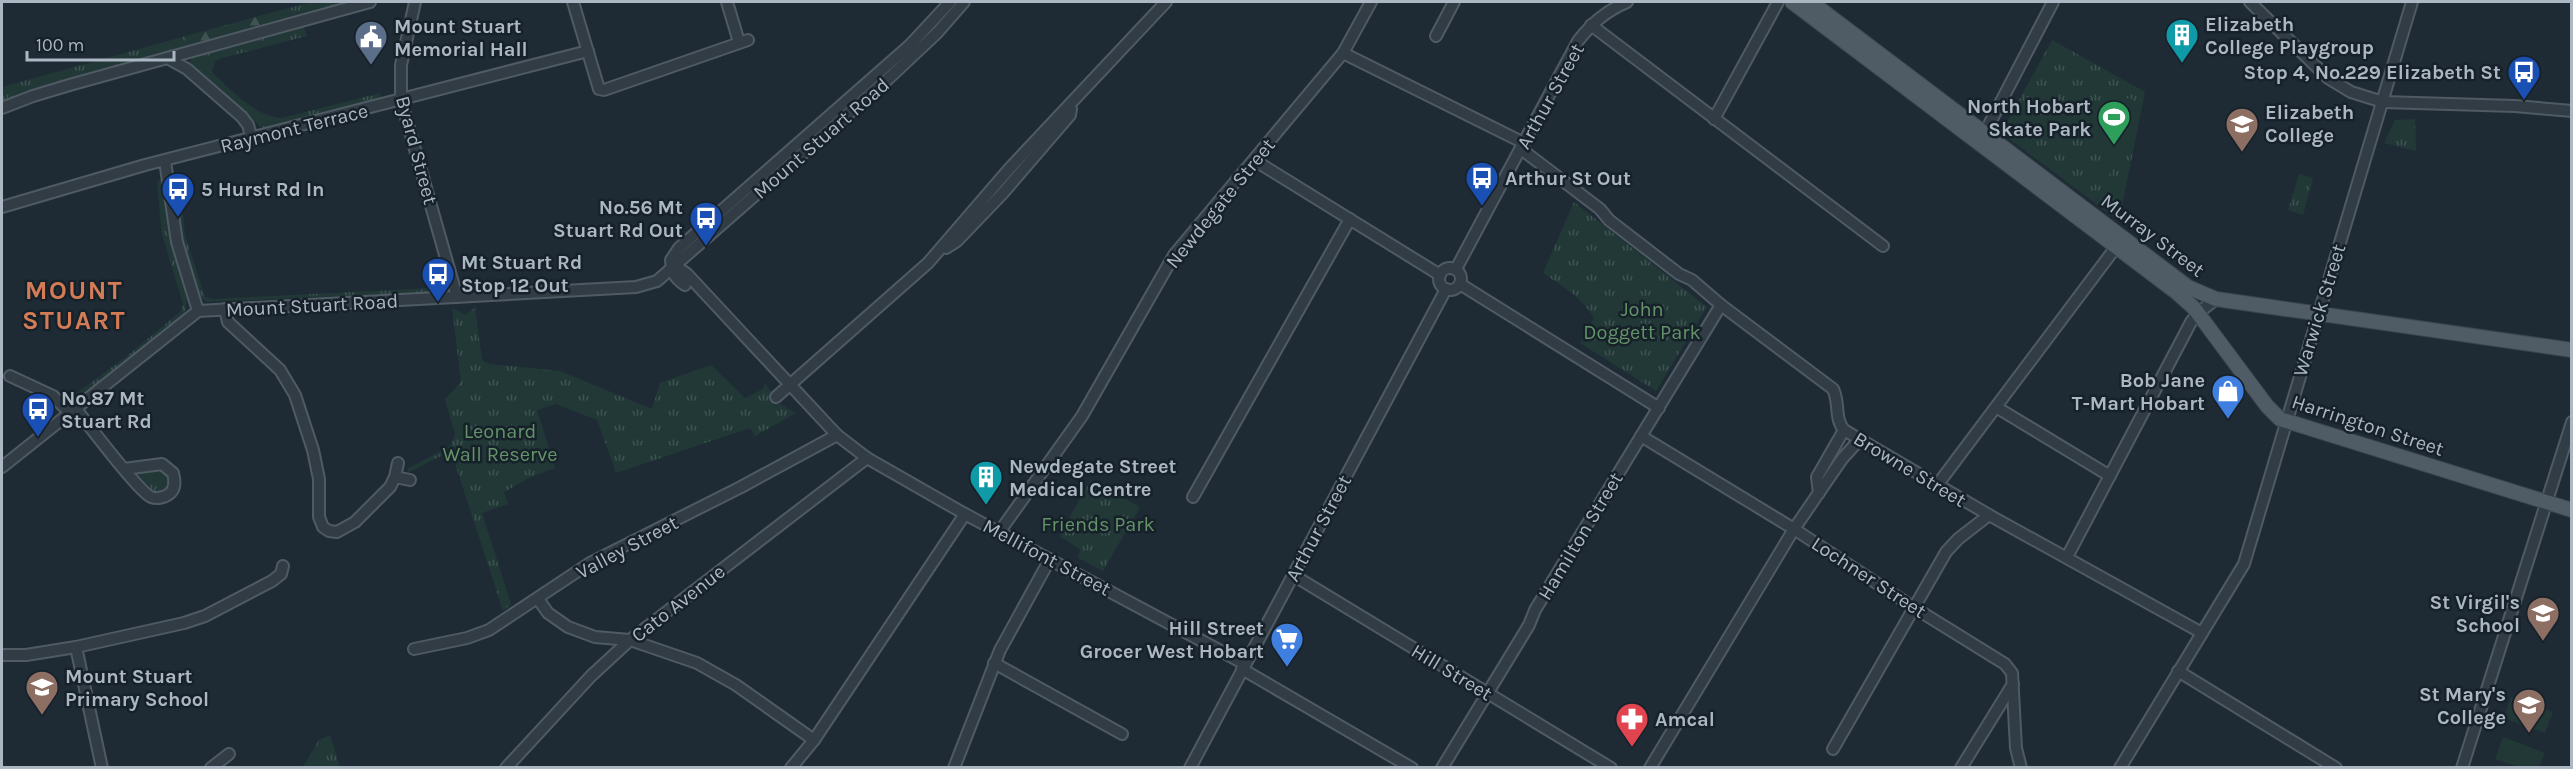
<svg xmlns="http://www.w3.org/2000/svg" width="2573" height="769" font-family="Karla,sans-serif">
  <defs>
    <pattern id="grass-tufts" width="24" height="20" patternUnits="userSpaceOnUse" patternTransform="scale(1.5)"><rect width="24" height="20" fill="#213837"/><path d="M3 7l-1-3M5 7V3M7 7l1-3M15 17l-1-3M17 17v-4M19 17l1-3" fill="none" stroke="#3f5352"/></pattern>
    <pattern id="forest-firs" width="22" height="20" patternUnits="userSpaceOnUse" patternTransform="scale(1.5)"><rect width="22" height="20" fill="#213837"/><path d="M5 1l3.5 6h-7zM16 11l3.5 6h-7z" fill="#3f5352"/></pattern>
  </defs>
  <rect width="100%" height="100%" fill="#1e2b35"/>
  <!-- grass -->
  <g fill="url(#grass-tufts)">
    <polygon points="312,2 357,2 294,19 281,10"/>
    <path d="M303,26L307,36L222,58L215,61L212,72C232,90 253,116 282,118L380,93L381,98L263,128L202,77L189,62L194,56Z"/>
    <polygon points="186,36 190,48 2,103 2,87"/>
    <polygon points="2052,40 2145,92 2119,221 2001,133"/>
    <polygon points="2415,119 2416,151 2384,143 2395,120"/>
    <path d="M178,173L185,235L205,297L213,299L432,288V292L207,302C184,290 176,205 173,178V174Z"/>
    <polygon points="2299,174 2313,178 2303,215 2288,210"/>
    <polygon points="161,178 169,236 187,299 185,313 82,397 70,398 127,356 181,311 183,304 162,234 157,183"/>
    <path d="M1574,202L1707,307L1656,391L1580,343L1594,318C1581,296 1563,287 1543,273Z"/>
    <polygon points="475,307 482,360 489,364 560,371 652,409 660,383 711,365 745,398 763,389 765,383 779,403 796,413 755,436 750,428 616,473 597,420 556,404 537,410 555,468 531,477 504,492 508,504 482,513 511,604 503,611 451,451 409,472 407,469 450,446 455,434 445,399 461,382 452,308 466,315"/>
    <path d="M158,467L169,473L170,485C159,498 145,490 138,477L140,473Z"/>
    <polygon points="1091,480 1140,507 1103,571 1078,558 1080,549 1059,536"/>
    <polygon points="330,735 340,767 303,767 319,740"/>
  </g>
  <!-- forest -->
  <polygon fill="url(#forest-firs)" points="281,10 294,19 190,48 186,36"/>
  <!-- garden -->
  <g fill="#213837">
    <polygon points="2119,97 2132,99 2140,117 2137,133 2122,165 2112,167 2113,174 2105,174 2102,169 2103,157 2094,136 2090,134 2086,125 2090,115 2094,115 2097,120 2103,117 2105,99"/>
    <polygon points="2511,697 2553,712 2545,733 2503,718"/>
    <polygon points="2503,737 2545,753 2539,767 2519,767 2495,759"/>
  </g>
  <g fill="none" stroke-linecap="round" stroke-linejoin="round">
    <!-- minor casing -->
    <g stroke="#4f5a64" stroke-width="14">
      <g id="minor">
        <polyline points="415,2 401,65 401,100 457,297"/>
        <polyline points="573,2 599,89 604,90 748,40"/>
        <polyline points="727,2 739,42"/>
        <polyline points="2250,2 2328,78 2351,92 2383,102 2515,106 2572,111"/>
        <polyline points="1591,25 1883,246"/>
        <polyline points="1436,36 1454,2"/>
        <polyline points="1343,53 1524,143"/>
        <polyline points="169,59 187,69 242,117 248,125 252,139"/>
        <polyline points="2,108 33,96 73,84 370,2"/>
        <polyline points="1714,119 1778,2"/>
        <polyline points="1981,140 2053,2"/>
        <path d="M1521,149L1600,209L1609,220L1679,274L1692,280L1721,305L1833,389C1840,403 1834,418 1844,430L1989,515L2202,633"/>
        <polyline points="1254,160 1440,275"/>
        <polyline points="165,161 177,242 198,311"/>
        <polyline points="2,207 145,165 588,51"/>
        <polyline points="946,248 957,241 1003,193 1070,115 1071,109"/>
        <circle cx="1450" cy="279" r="11"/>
        <polyline points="672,268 680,269 687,274 837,435 867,458 965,514 1245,664"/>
        <path d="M1456,269L1578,41C1592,23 1606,11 1627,2"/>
        <polyline points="1460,284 1659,408"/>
        <path d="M685,285C674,278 672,272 671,260L679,248L910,45L950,2"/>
        <polyline points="225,309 228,322 280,370 295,395 313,450 319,479 319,517 323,527 329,531 337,532 355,522 390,487 395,477 398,463"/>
        <polyline points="10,376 53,396 70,413"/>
        <polyline points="776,397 928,263 1009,169 1166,2"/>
        <polyline points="1996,407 2110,476"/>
        <path d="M76,409C88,424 139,492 151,497C156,499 164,498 169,494C176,489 175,481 173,473L162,464L124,469"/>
        <polyline points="1641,436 1794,529 1913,607 2005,664 2012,673 2016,748 2021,768"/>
        <polyline points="2,467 198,311 636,287 657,281 888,79 937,33 964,2"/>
        <polyline points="395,477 410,480"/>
        <polyline points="1938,484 2119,243"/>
        <polyline points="1819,493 1817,477 1844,430"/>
        <polyline points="1193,497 1350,219"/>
        <polyline points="1000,531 1082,416 1174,255 1343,53 1371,2"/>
        <polyline points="2067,557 2191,322 2198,313 2216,299"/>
        <polyline points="1293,575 1611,768"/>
        <polyline points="538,599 548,613 568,627 595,637 630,640 697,663 736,685 814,740"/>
        <polyline points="76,647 102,768"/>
        <polyline points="414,649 467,638 489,630 590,563 741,487 837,435"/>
        <polyline points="2,655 26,655 76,647 184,623 205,616 272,581 281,574 283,566"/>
        <polyline points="994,663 1122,734"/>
        <polyline points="1242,669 1412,768"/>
        <polyline points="2178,671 2336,768"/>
        <polyline points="1833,749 1946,552 1958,539 1989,515"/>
        <polyline points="211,768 229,754"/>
        <polyline points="506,768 591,676 630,640 867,458"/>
        <polyline points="791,768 814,740 965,514"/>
        <polyline points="954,768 1000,650 1050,559"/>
        <polyline points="1190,768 1446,289"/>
        <polyline points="1442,768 1529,625 1535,610 1721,305"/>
        <polyline points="1650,768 1794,529 1842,459 1860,439"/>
        <polyline points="1961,768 2013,684"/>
        <polyline points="2120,768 2244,564 2412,2"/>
        <polyline points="2462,768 2572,422"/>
      </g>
    </g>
    <!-- major casing -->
    <g stroke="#3b454f" stroke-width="16">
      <g id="major">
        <polyline points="1792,2 2176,292 2194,308 2267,406 2280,419 2572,510"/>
        <polyline points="1811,2 2188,287 2216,299 2572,350"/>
      </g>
    </g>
    <!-- minor -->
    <use href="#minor" stroke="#313c45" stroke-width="10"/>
    <!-- major -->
    <use href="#major" stroke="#4f5c66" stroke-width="14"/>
  </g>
  <!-- icons -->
  <defs>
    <g id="building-pin" transform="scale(1.725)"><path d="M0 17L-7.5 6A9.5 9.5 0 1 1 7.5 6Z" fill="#0f9aa8" stroke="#17212a"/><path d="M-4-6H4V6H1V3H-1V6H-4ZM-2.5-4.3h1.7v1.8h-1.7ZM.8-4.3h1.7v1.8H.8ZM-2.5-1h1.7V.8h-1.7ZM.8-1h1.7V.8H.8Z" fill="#fff"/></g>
    <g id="civic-pin" transform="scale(1.725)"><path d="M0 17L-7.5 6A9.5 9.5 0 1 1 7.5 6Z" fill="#5c6f8a" stroke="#17212a"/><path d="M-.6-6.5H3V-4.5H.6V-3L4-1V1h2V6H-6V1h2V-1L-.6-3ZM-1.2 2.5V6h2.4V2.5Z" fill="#fff"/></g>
    <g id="bus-pin" transform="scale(1.725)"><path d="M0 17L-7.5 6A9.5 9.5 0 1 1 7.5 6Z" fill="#1a4fb4" stroke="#17212a"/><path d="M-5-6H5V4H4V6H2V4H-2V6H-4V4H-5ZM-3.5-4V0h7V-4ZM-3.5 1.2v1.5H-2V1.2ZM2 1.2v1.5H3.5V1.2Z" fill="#fff"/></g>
    <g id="stadium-pin" transform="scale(1.725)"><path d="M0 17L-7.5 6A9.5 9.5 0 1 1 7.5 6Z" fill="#2e9e5b" stroke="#17212a"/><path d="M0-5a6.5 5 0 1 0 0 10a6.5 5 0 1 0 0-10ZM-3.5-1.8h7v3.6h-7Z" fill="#fff"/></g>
    <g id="school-pin" transform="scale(1.725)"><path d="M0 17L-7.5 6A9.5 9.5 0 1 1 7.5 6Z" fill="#8d6e63" stroke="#17212a"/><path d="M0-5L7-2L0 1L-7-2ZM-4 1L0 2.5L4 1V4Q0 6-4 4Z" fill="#fff"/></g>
    <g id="shop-pin" transform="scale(1.725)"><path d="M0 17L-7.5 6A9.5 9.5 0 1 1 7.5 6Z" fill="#3f7fe0" stroke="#17212a"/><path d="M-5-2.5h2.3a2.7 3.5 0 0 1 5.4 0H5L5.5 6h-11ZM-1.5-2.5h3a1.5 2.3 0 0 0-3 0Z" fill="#fff"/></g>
    <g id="supermarket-pin" transform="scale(1.725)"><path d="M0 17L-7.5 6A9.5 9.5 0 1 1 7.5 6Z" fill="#3f7fe0" stroke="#17212a"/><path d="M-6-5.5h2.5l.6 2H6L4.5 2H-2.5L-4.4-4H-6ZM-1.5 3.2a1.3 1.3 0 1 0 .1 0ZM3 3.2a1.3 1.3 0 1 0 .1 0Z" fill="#fff"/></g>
    <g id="pharmacy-pin" transform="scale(1.725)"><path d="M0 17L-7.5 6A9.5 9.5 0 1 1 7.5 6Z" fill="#e0444e" stroke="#17212a"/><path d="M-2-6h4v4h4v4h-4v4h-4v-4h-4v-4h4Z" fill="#fff"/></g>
  </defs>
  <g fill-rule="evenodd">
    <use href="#building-pin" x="2182" y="35"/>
    <use href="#civic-pin" x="371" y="37"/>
    <use href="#bus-pin" x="2524" y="72"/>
    <use href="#stadium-pin" x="2114" y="117"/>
    <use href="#school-pin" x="2242" y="124"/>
    <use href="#bus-pin" x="1482" y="178"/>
    <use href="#bus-pin" x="178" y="189"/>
    <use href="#bus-pin" x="706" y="218"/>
    <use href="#bus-pin" x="438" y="274"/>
    <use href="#shop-pin" x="2228" y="391"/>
    <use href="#bus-pin" x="38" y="409"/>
    <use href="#building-pin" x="986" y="477"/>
    <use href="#school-pin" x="2543" y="613"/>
    <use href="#supermarket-pin" x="1287" y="639"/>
    <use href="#school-pin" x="42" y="687"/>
    <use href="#school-pin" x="2529" y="705"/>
    <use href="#pharmacy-pin" x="1632" y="719"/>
  </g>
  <g text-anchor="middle" stroke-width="5" stroke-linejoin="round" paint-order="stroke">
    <!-- poi labels -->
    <g font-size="20" font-weight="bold" fill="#abb7c3" stroke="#17212a" text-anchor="start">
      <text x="2205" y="31">Elizabeth<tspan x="2205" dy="23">College Playgroup</tspan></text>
      <text x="394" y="33">Mount Stuart<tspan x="394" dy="23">Memorial Hall</tspan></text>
      <text x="2501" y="79" text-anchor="end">Stop 4, No.229 Elizabeth St</text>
      <text x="2091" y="113" text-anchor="end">North Hobart<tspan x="2091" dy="23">Skate Park</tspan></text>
      <text x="2265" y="119">Elizabeth<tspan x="2265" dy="23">College</tspan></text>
      <text x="1505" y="185">Arthur St Out</text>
      <text x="201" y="196">5 Hurst Rd In</text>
      <text x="683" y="214" text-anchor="end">No.56 Mt<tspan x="683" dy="23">Stuart Rd Out</tspan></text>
      <text x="461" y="269">Mt Stuart Rd<tspan x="461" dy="23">Stop 12 Out</tspan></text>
      <text x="2205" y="387" text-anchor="end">Bob Jane<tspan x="2205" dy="23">T-Mart Hobart</tspan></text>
      <text x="61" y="405">No.87 Mt<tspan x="61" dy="23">Stuart Rd</tspan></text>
      <text x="1009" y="473">Newdegate Street<tspan x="1009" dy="23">Medical Centre</tspan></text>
      <text x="2520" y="609" text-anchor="end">St Virgil's<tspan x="2520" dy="23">School</tspan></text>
      <text x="1264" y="635" text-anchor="end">Hill Street<tspan x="1264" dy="23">Grocer West Hobart</tspan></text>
      <text x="65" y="683">Mount Stuart<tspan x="65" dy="23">Primary School</tspan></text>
      <text x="2506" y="701" text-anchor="end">St Mary's<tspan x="2506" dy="23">College</tspan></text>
      <text x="1655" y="726">Amcal</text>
    </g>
    <!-- street labels -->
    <g font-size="20" fill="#abb7c3" stroke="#17212a">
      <text transform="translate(1550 96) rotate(-61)" y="7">Arthur Street</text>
      <text transform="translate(294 128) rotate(-14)" y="7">Raymont Terrace</text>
      <text transform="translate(821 138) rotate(-41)" y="7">Mount Stuart Road</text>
      <text transform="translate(417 150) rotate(75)" y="7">Byard Street</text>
      <text transform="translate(1220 203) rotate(-51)" y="7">Newdegate Street</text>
      <text transform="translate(2153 235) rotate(37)" y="7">Murray Street</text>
      <text transform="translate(312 305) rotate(-3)" y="7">Mount Stuart Road</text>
      <text transform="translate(2319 310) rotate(-73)" y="7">Warwick Street</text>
      <text transform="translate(2368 425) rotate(18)" y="7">Harrington Street</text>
      <text transform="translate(1910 469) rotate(31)" y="7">Browne Street</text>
      <text transform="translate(1318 528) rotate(-62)" y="7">Arthur Street</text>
      <text transform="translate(1580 536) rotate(-59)" y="7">Hamilton Street</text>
      <text transform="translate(627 547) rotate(-28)" y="7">Valley Street</text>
      <text transform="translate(1047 557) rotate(28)" y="7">Mellifont Street</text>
      <text transform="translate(1869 577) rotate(33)" y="7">Lochner Street</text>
      <text transform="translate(678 603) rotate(-38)" y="7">Cato Avenue</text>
      <text transform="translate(1452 672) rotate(31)" y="7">Hill Street</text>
    </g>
    <!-- park labels -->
    <g font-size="20" fill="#639368" stroke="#17212a">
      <text x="1642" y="316">John<tspan x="1642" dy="23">Doggett Park</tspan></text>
      <text x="500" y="438">Leonard<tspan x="500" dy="23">Wall Reserve</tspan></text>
      <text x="1098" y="531">Friends Park</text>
    </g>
    <!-- district labels -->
    <g font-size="26" font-weight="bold" letter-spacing="1.5" fill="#d47c55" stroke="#17212a">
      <text x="74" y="299">MOUNT<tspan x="74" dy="30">STUART</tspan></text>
    </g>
  </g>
  <!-- border -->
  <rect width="2573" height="769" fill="none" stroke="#abb7c3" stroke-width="6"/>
  <!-- scale -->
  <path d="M27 51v9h147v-9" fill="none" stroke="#abb7c3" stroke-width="3"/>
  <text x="36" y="51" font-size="18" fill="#abb7c3" stroke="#17212a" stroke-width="4.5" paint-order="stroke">100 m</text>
</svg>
